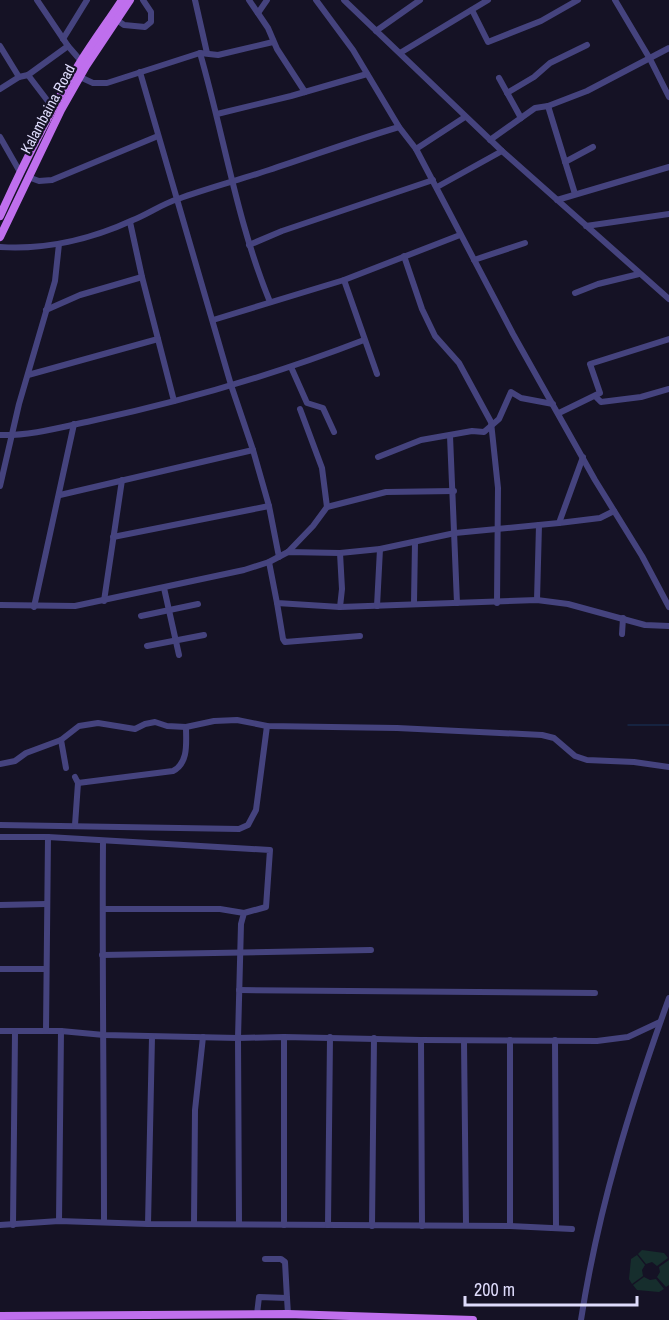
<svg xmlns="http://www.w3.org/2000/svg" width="669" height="1320" font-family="'Archivo Narrow',sans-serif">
  <rect width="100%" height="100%" fill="#151225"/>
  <!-- green -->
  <g fill="#162e2d">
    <polygon points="642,1250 664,1253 668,1258 657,1266 652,1262 646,1264 638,1254"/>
    <polygon points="637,1255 645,1265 642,1270 643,1276 632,1284 629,1279 631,1259"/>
    <polygon points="669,1260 669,1285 666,1287 657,1277 660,1272 659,1267"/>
    <polygon points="644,1277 650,1280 656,1279 664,1289 659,1292 637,1290 633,1285"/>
  </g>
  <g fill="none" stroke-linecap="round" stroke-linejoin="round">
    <!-- stream -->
    <polyline stroke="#172a4a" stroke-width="1.5" points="628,725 669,725"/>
    <!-- minor -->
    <g stroke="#45437e" stroke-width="6">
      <polyline points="37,0 68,46 81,61"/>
      <polyline points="195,0 207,53"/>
      <polyline points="249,0 268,28 277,49 305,92"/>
      <polyline points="316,0 353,50 399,127 416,149 513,334 595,480 642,556 669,607"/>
      <polyline points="344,0 502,151 669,299"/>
      <polyline points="615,0 650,59 669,97"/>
      <polyline points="472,10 488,42 541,21 578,0"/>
      <polyline points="258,13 267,0"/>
      <polyline points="117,20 124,25 145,27 151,22 151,12 143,0"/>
      <polyline points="376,31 420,0"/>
      <polyline points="63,39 87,0"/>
      <polyline points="0,46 19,77"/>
      <path d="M200,53C224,136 237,222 270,302"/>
      <polyline points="400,53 488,0"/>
      <polyline points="140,72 231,385 253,450 269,506 279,557"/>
      <polyline points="28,75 47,100 55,106"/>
      <polyline points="80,77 93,83 107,83 200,53 218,55 273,42"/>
      <polyline points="499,78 521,118"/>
      <polyline points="0,89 19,77 28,75 68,46"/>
      <polyline points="507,93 534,77 550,63 587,45"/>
      <polyline points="548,106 575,194"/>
      <polyline points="217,114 291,96 367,74"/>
      <polyline points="0,137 20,172"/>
      <polyline points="490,140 535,108 548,106 587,91 669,48"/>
      <polyline points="416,149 465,117"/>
      <polyline points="565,162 593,147"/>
      <polyline points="28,177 39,181 52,180 158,136"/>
      <polyline points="437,187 502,151"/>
      <polyline points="557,200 669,167"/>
      <polyline points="130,222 142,277 174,401"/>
      <polyline points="586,226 669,214"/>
      <polyline points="249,245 282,231 433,180"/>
      <path d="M0,247C45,250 92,239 133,220C148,214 162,204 178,199C208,188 239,180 269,170C312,156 355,140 399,127"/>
      <polyline points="404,256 422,309 435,336 459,363 491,422 498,488 497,603"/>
      <polyline points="474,260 525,243"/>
      <polyline points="344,280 377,374"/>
      <polyline points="575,293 598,284 639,274"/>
      <polyline points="46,310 80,295 142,277"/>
      <polyline points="213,320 344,280 460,235"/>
      <polyline points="291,367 307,403 323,408 334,432"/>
      <polyline points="28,375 158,339"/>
      <polyline points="595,396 601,402 641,397 669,389"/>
      <polyline points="300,409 322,468 327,507"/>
      <polyline points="559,413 600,393 590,364 669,339"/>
      <path d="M0,435C30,436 62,427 91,421C184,401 276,374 364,340"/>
      <polyline points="450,436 457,603"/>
      <polyline points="378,457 421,440 472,431 484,432 499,419 511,392 521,398 553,404"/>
      <polyline points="0,486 19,404 55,281 59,244"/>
      <polyline points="60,495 253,450"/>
      <polyline points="559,523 600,518 614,511"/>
      <polyline points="113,537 269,506"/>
      <polyline points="288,552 313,526 327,507 386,492 454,491"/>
      <polyline points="269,562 277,603 340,607 537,600 568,604 645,625 669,626"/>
      <polyline points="164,588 179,655"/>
      <polyline points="537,600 539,525"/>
      <polyline points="104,601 122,480"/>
      <polyline points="277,603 283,639 285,642 360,636"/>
      <polyline points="414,603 415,542"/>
      <polyline points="0,605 75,606 244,570 269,562 288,552 340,553 380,549 455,533 559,523 583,457"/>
      <polyline points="377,606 380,549"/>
      <polyline points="34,607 74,424"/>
      <polyline points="340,607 342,589 340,553"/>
      <polyline points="141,616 198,604"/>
      <polyline points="622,634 623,618"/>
      <polyline points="147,646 204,635"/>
      <polyline points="61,740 66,768"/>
      <polyline points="0,764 15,761 26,753 61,740 79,726 98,723 135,729 145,724 155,722 167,726 186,727"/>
      <path d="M75,777L78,783L173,771C189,763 186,742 186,727L214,721L237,720L267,726L397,728L542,735L554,738L575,756L587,760L634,762L669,767"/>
      <polyline points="0,825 239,829 248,825 256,810 267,726"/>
      <polyline points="75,825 78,783"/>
      <polyline points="0,837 48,837 270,850 266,907 244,913 241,924 238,1038 239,1224"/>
      <path d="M103,841C102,968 104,1095 104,1222"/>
      <polyline points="0,905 46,904"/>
      <polyline points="103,909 220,909 244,913"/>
      <polyline points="102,955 371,950"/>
      <polyline points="0,969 45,969"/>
      <polyline points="239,990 595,993"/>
      <polyline points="0,1031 61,1031 104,1035 238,1038 284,1037 421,1040 597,1041 628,1037 660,1022"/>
      <polyline points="46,1031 48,837"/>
      <polyline points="284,1037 284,1225"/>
      <polyline points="421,1040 422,1226"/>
      <polyline points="510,1040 510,1226"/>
      <polyline points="555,1040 556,1227"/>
      <polyline points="464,1041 466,1225"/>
      <polyline points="59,1221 61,1031"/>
      <polyline points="194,1223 195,1110 203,1037"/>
      <polyline points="148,1224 152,1037"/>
      <polyline points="0,1225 59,1221 148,1224 510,1226 572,1229"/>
      <polyline points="13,1225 15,1032"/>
      <polyline points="328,1225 330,1037"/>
      <polyline points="372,1226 374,1038"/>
      <polyline points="265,1259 281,1259 285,1262 287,1298"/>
      <polyline points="257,1314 259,1297 287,1298 288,1314"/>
      <path d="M581,1320C598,1209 631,1103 669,998"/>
    </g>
    <!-- major -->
    <g stroke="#bf6fed" stroke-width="8">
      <path d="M0,216C24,163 50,110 81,61C94,40 109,20 122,0"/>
      <polyline points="0,237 61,110 86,66 130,0"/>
      <polyline points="0,1316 288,1314 473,1320"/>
    </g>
  </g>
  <g text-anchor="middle" stroke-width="4.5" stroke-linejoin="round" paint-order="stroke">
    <!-- street labels -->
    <g font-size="15" fill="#dedbfb" stroke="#151225">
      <text transform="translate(48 109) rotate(-62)" y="5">Kalambaina Road</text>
    </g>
  </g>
  <!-- scale -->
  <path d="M465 1296v9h172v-9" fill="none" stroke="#dedbfb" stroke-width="3"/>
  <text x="474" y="1296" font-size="18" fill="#dedbfb" stroke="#151225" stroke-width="4.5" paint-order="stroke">200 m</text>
</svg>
